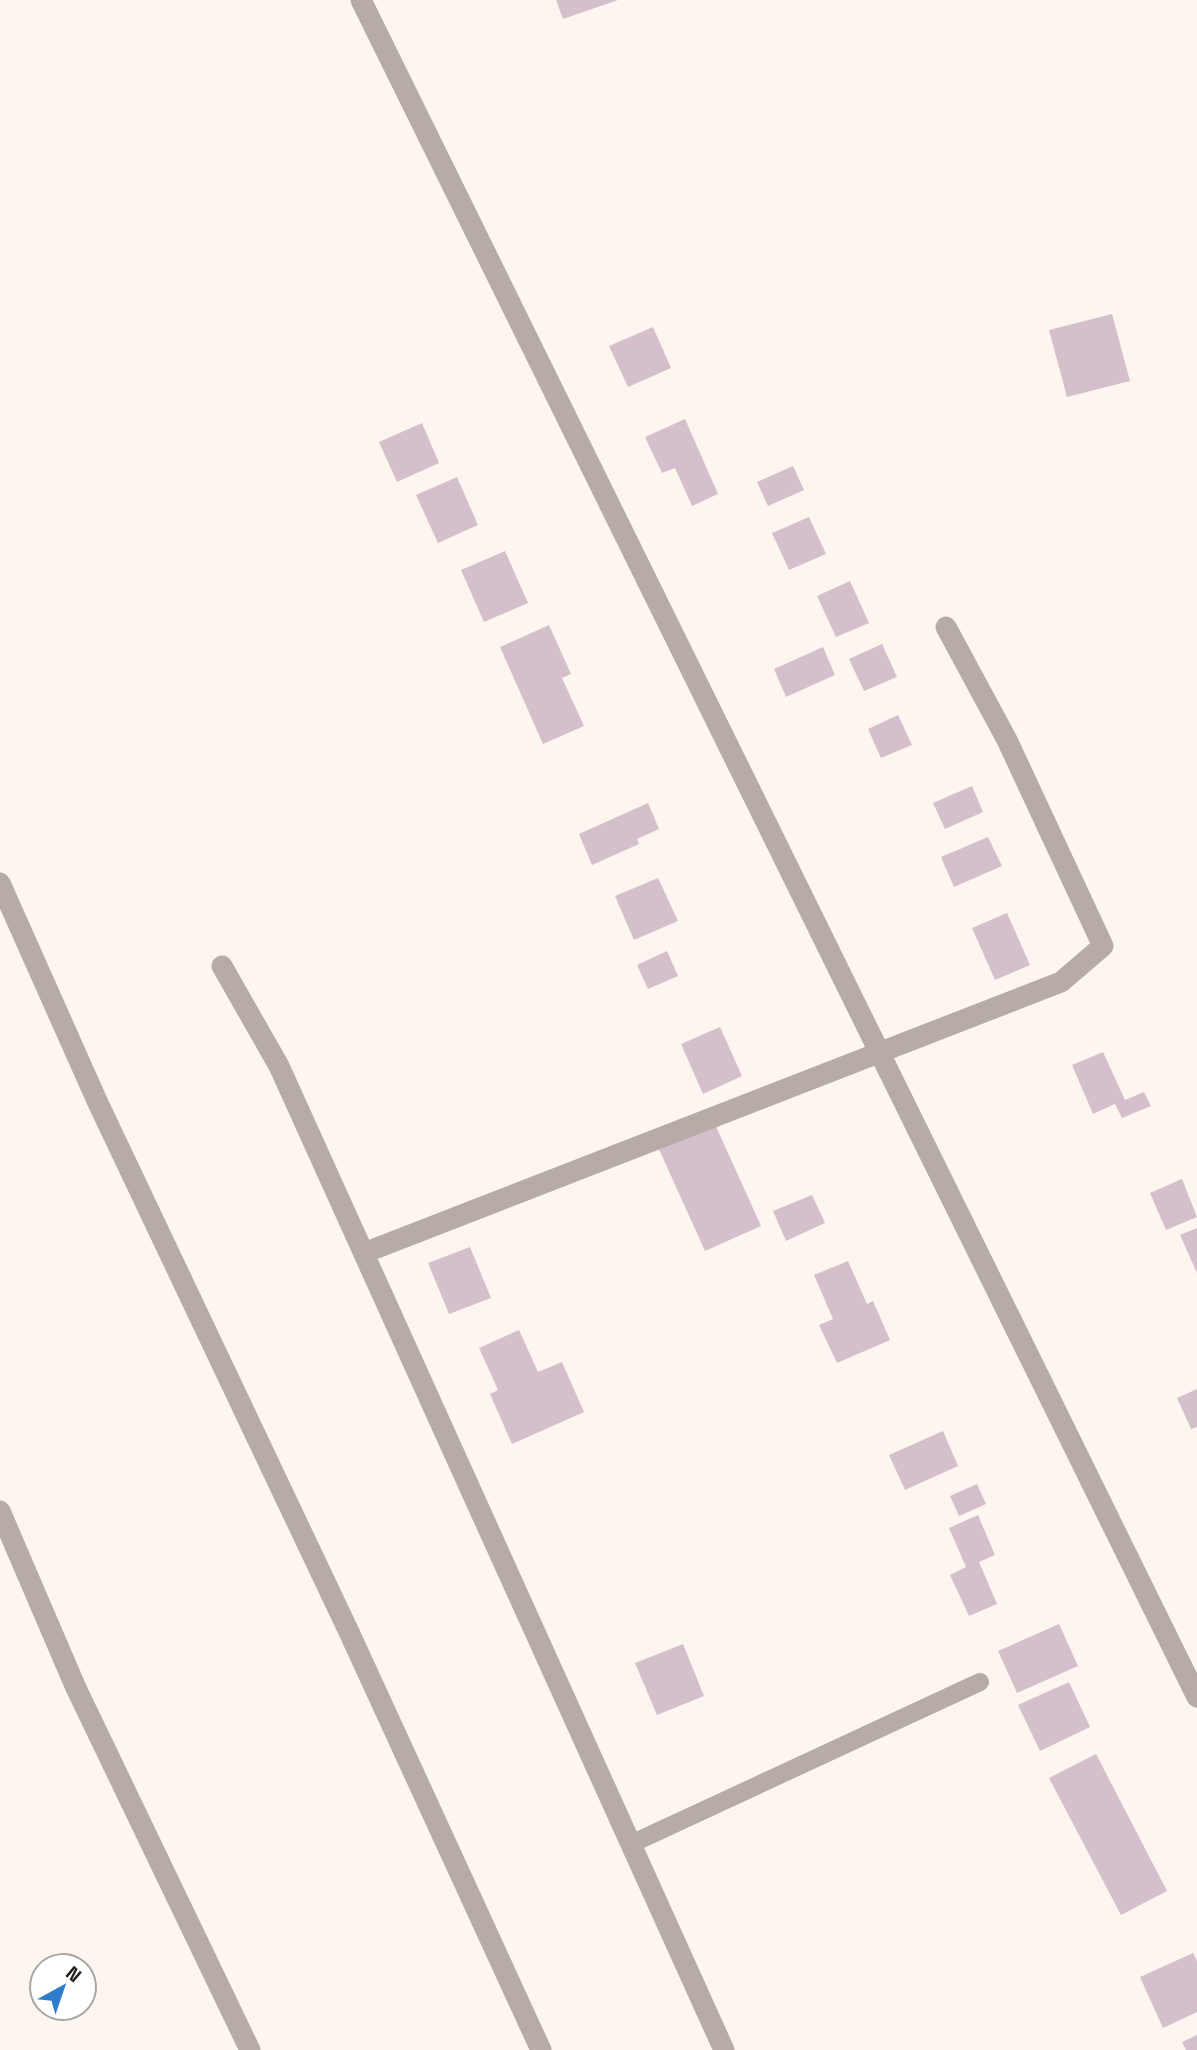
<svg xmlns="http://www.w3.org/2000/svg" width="1197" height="2050" font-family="'Space Grotesk',sans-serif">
  <rect width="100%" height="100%" fill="#fdf6ef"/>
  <!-- building -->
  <g fill="#d6bfcd">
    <polygon points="556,0 618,0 563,19"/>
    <polygon points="1112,314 1130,381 1067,397 1049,330"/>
    <polygon points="653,327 671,368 628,387 609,346"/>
    <polygon points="685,419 718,494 692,506 675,468 662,473 645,437"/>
    <polygon points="422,423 439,463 397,482 379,442"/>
    <polygon points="793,466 804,490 768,506 757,482"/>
    <polygon points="457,477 478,525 438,543 416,495"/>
    <polygon points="809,517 826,554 789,570 772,533"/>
    <polygon points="505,551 528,603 484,622 461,570"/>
    <polygon points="850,581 869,623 836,637 817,596"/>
    <polygon points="549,625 571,674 562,678 584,726 543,744 500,647"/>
    <polygon points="882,644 897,677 864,691 849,659"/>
    <polygon points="823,647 835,675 786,697 774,669"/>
    <polygon points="898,715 912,745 881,758 868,729"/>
    <polygon points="972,786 983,812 945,829 933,803"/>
    <polygon points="648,803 659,829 637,839 639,844 592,865 579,834"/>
    <polygon points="988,837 1002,866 954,887 941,857"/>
    <polygon points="658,878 678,921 634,940 615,896"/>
    <polygon points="1007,913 1030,965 995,980 972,928"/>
    <polygon points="667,951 678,976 648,989 637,965"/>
    <polygon points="720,1027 742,1076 703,1094 681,1044"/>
    <polygon points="1103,1052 1125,1100 1144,1092 1151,1106 1122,1118 1115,1104 1093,1114 1072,1065"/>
    <polygon points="714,1122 761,1226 705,1251 658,1147"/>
    <polygon points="1182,1179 1197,1217 1166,1230 1150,1193"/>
    <polygon points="812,1195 825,1223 786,1241 773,1211"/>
    <polygon points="1197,1228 1197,1273 1180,1235"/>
    <polygon points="470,1247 491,1298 449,1314 428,1263"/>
    <polygon points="848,1261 867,1304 873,1301 890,1340 837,1363 819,1325 833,1319 814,1275"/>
    <polygon points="519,1330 538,1372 562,1362 584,1412 512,1444 490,1394 498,1390 479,1348"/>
    <polygon points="1197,1389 1197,1427 1191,1429 1177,1398"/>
    <polygon points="943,1431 958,1466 905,1490 889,1455"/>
    <polygon points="977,1484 986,1504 959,1516 950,1496"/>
    <polygon points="978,1515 995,1555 979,1562 997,1604 969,1616 950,1575 966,1567 949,1528"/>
    <polygon points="1059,1624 1078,1666 1017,1693 998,1651"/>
    <polygon points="683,1644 704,1696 657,1715 635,1663"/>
    <polygon points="1069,1682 1090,1727 1040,1751 1018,1705"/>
    <polygon points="1096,1754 1167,1891 1121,1915 1049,1778"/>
    <polygon points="1193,1953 1197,1961 1197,2012 1163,2028 1140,1977"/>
    <polygon points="1197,2035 1197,2050 1186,2050 1182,2042"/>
  </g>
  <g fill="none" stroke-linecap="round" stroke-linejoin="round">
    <!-- lane -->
    <polyline stroke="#b7aba8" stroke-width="18" points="631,1844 980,1682"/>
    <!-- street -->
    <g stroke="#b7aba8" stroke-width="21">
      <polyline points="361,0 1197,1697"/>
      <polyline points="0,883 98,1103 349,1632 541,2050"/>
      <polyline points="222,966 279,1066 724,2050"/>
      <polyline points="364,1253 1061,982 1103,946 1007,740 946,627"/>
      <polyline points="0,1511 76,1688 250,2050"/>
    </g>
  </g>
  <!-- north arrow -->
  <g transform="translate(63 1987) rotate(40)"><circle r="33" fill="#ffffff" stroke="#a9a6a3" stroke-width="2"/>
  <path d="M0-5L12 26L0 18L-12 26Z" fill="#2c7dcc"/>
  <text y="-10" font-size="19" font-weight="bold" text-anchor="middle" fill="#27201a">N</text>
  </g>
</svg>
